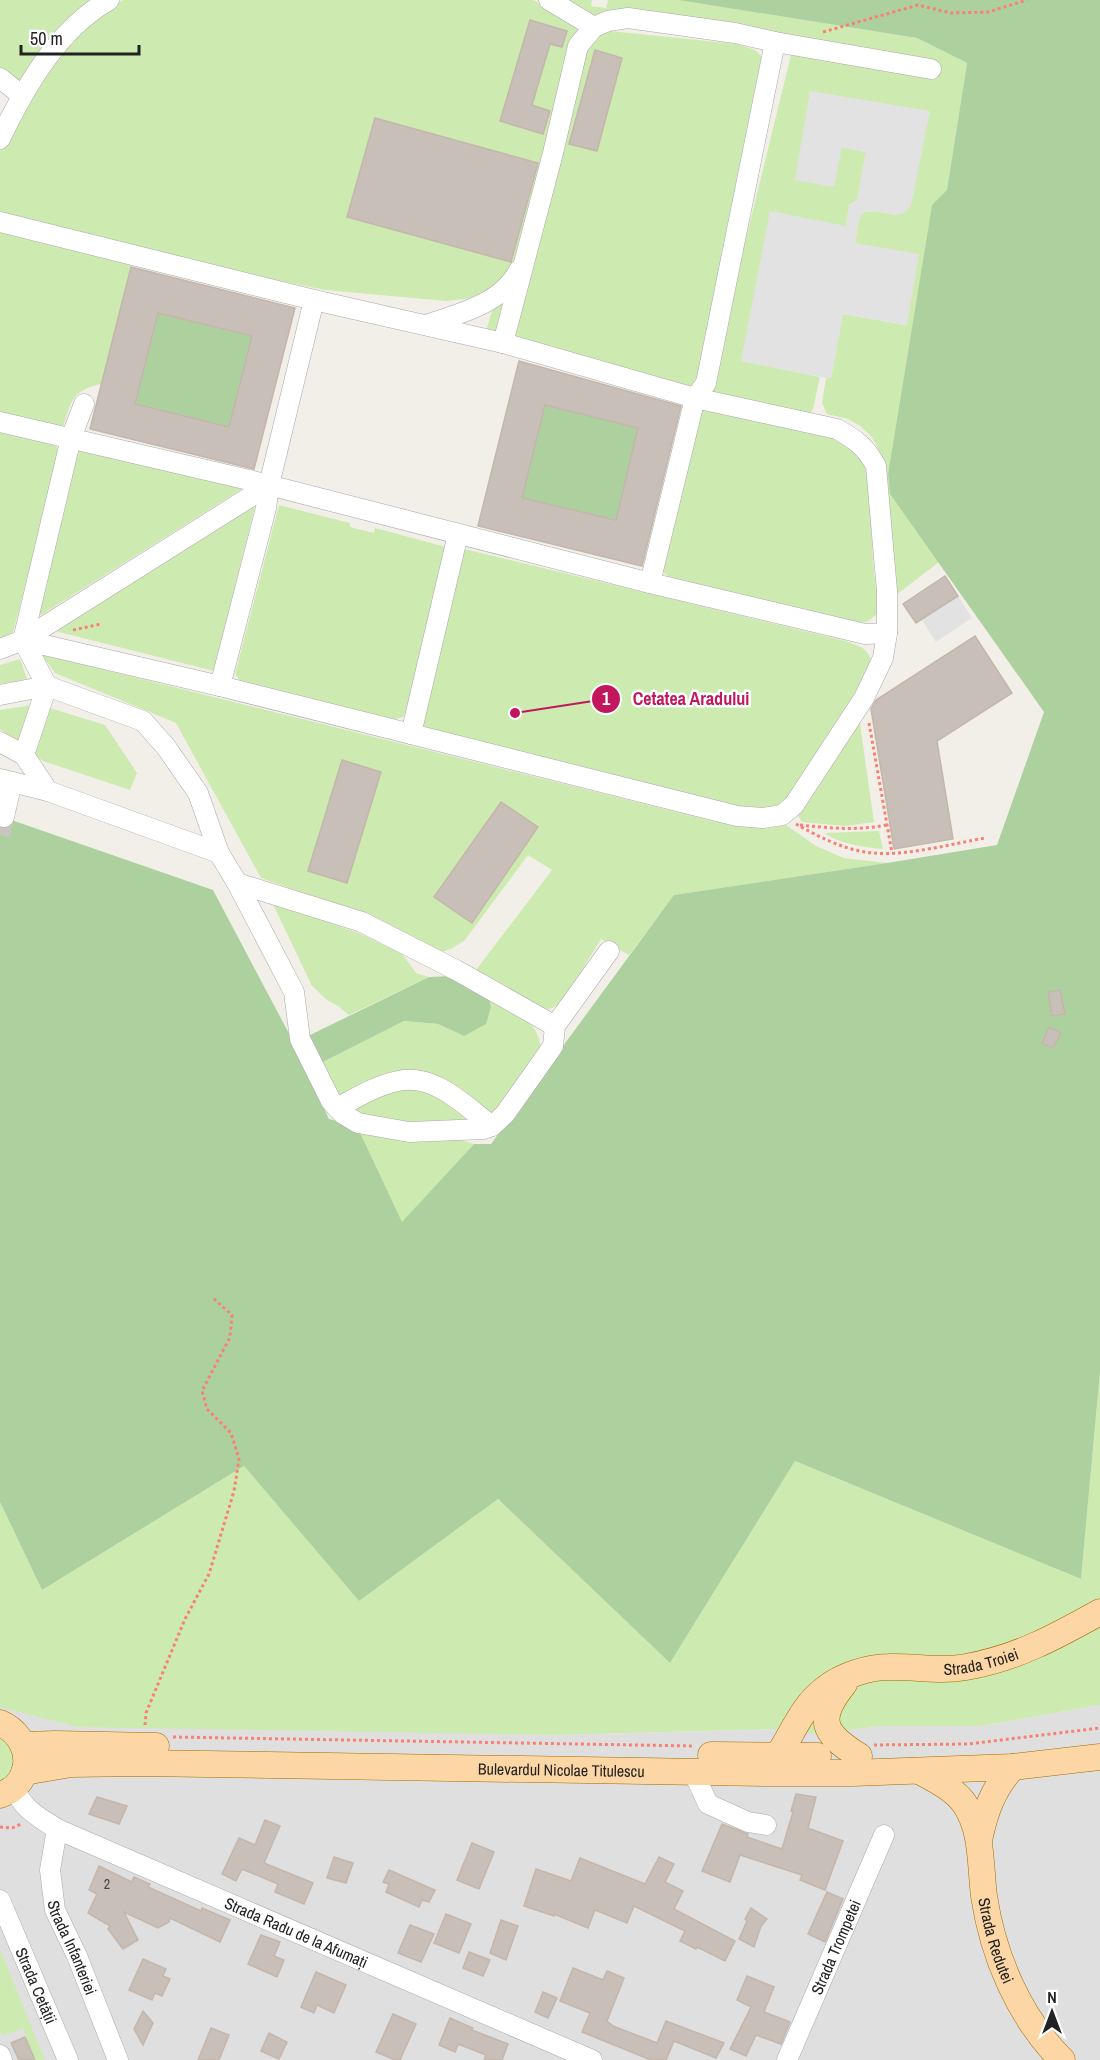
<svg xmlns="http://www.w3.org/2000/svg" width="1100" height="2060" font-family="'Archivo Narrow',sans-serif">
  <rect width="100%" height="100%" fill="#f2efe9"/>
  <!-- residential -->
  <polygon fill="#e0dfdf" points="1100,1705 1100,2060 0,2060 0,1707 332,1730 556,1735 778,1729 816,1734 882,1726 981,1726"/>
  <!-- grass -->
  <g fill="#cdebb0" fill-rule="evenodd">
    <polygon points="0,0 98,0 19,83 0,69"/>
    <polygon points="123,0 533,0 568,18 581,28 520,258 511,274 483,297 446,301 325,290 181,261 0,217 0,152 25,99 75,34 106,10"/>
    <polygon points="559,0 592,0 591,6 606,8 608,0 678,0 917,38 967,63 947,191 932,206 888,474 890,494 939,562 891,599 884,476 881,454 872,437 860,426 848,419 827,414 822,403 826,378 831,378 843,314 906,325 855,243 859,218 864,212 875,211 896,215 930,111 842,147 866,152 857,200 849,205 846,226 742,361 820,377 813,409 809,415 708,394 791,55 774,37 585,15"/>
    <path d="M610,31L737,44L755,50L764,59L703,377L692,389L517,339L512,333L589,42L597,35ZM595,50L622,58L596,151L570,144Z"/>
    <path d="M0,229L131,265L101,384C68,391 72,404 61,433L0,418Z"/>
    <polygon points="508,298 499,335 486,331 492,311"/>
    <polygon points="700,409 835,437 864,458 868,474 874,573 879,603 877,614 868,621 857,624 671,579 664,573 662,566"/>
    <polygon points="0,431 50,443 57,447 59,456 13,632 0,642"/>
    <polygon points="76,448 242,489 33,620"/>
    <polygon points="279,505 350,523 350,527 374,533 375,528 446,547 413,700 403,717 388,721 241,682 235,674"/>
    <polygon points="255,506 214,671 55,631"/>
    <path d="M464,549L842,640C863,647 874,649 870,675L790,800L773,810L755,812L419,728Z"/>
    <path d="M41,654L717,822L758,827L786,825L816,846L844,858L887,863L675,895L629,955L601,939L561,1004L549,1009L536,1007L473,974L552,870L528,855L465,940L451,949L439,953L354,911L261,878L176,723L55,673ZM342,760L381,772L347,883L308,871ZM501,802L538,827L435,897Z"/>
    <polygon points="20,659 27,679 0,684 0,665"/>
    <polygon points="32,705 20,742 0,729 0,710"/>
    <polygon points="50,708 105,725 137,773 130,790 43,761 36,756 36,747"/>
    <polygon points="859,717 874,822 845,826 802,822 798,816 800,808"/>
    <path d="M879,831L883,849C867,848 836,843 825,833Z"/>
    <polygon points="272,902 361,934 402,954 416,973 429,977 349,1015 338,1006 327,1000 312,986"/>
    <path d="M486,995C512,1010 544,1020 540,1056L491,1119L400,1074L335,1097L321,1063L404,1021L438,1024L464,1036Z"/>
    <polygon points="419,1085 483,1125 396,1125 345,1110 388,1088"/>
    <polygon points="357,1126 444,1135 474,1144 402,1223"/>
    <polygon points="1100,1372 1100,1705 981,1726 882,1726 816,1734 778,1729 556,1735 77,1727 0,1707 0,1502 42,1590 244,1466 359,1601 498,1499 670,1663 795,1461 1081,1579"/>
    <polygon points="0,1734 11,1742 16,1766 0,1785"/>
    <polygon points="0,1949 45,2060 35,2060 23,2028 3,2036 0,2030"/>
  </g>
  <!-- forest -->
  <g fill="#add19e">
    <polygon points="678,0 1100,0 1100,1372 1081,1579 795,1461 670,1663 498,1499 359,1601 244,1466 42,1590 0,1502 0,816 213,890 294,1043 329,1119 357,1126 402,1222 474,1144 491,1144 674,895 887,863 997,845 1044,712 890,494 888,474 932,205 947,190 967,63 917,38"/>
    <polygon points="158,313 252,336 229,427 135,404"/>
    <polygon points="545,405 638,428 616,520 522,498"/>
    <polygon points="452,976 488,996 491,1007 486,1024 464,1036 438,1024 404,1021 321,1063 308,1036 429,977"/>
  </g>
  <!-- parking -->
  <g fill="#e2e2e2">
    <polygon points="810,91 930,111 911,206 902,214 896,215 875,211 864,212 859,218 855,243 919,254 907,325 843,314 831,379 741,361 770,211 846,226 849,205 857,200 866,152 842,147 834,187 795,180"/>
    <polygon points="958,596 972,618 936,642 922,620"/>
  </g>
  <!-- building -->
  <g fill="#c7bfb8" stroke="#c4b6ab" stroke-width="1.5" fill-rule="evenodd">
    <polygon points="530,20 567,31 562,47 550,44 532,105 550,111 543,134 500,121"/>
    <polygon points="595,50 622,58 597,151 569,144"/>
    <polygon points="375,118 538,163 511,262 347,217"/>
    <path d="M131,267L295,308L254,469L90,429ZM158,313L252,336L229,427L135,404Z"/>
    <path d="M519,361L681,406L642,566L478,526ZM545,405L638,428L616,520L522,498Z"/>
    <polygon points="945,576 958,596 916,623 903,604"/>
    <polygon points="975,636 1012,693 937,741 953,839 894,849 871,709 876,700"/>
    <polygon points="342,760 381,772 347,883 308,871"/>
    <polygon points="501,802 538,827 472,923 434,897"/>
    <polygon points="1060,990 1065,1014 1052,1016 1048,992"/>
    <polygon points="1049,1027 1061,1033 1053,1048 1042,1043"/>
    <polygon points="796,1794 816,1797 808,1828 843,1841 825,1890 800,1880 802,1875 740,1855 730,1882 702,1871 722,1824 748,1834 747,1837 782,1849 793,1812 791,1811"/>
    <polygon points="97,1797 127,1806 119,1824 89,1814"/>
    <polygon points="265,1820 280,1826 264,1863 313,1883 304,1904 275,1892 278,1884 242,1869 236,1881 222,1874 239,1838 255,1845"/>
    <polygon points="472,1843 494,1852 479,1889 457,1880"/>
    <polygon points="334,1857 353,1863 346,1883 327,1878"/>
    <polygon points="659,1857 674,1864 665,1882 683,1891 674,1909 735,1941 725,1961 697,1947 696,1949 680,1941 685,1931 634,1906 627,1923 595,1910 588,1928 554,1914 554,1916 524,1906 536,1869 571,1881 580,1858 645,1884"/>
    <polygon points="99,1866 132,1882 134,1877 150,1884 148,1887 201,1911 202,1908 230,1920 220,1942 170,1918 169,1922 158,1928 124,1912 138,1940 123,1949 108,1929 110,1926 88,1913 97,1894 89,1890"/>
    <polygon points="389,1870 435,1890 429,1902 422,1900 419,1907 386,1892 389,1884 383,1882"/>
    <polygon points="827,1892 843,1899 825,1942 808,1934"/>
    <polygon points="751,1908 767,1919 761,1926 754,1947 739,1939 747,1921 745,1919"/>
    <polygon points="446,1914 471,1924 459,1953 434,1943"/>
    <polygon points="501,1920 518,1926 506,1960 490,1953"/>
    <polygon points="410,1925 434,1934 421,1962 398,1953"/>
    <polygon points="261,1935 280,1942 274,1956 284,1960 277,1977 248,1964"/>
    <polygon points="469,1952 490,1960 483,1976 463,1968"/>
    <polygon points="143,1959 166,1969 163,1976 170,1979 162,1996 155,1993 152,2000 129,1990"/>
    <polygon points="573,1968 603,1980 607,1971 624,1978 607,2021 613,2026 657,2043 666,2021 724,2043 716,2058 674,2041 666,2060 651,2060 582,2032 590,2013 560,2001"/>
    <polygon points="316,1972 346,1985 334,2013 317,2005 314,2013 301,2007"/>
    <polygon points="747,1976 774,1987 764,2012 790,2022 781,2044 756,2035 746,2056 730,2049 751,2007 737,2000"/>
    <polygon points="543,1992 557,1998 548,2018 535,2012"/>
    <polygon points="143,2011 153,2023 143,2045 134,2029"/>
    <polygon points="393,2014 416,2024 400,2060 395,2060 376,2052"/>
    <polygon points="450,2018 473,2028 472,2030 508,2044 502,2060 484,2060 486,2055 458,2044 455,2052 439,2045"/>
    <polygon points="211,2028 229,2035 219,2060 198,2060"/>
    <polygon points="269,2033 287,2042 279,2059 261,2051"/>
    <polygon points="25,2037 35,2060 19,2060 11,2043"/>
  </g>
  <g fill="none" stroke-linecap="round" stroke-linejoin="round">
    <!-- minor-tunnel -->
    <polyline stroke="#c8c6c1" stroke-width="20" stroke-dasharray="20 10" stroke-linecap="butt" points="0,835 4,817"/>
    <!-- minor casing -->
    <g stroke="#a9a9a9" stroke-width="21">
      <g id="minor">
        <polyline points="549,0 594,27"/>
        <polyline points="0,78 21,95"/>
        <path d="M0,139C25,87 58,29 109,0"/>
        <path d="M0,222L314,300L503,343L695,398L837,429C856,440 865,446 876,466L887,591V633L883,658L864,698L794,805L782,815L763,818L737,816L220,686L23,640"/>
        <path d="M426,325C458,314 502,304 519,270"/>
        <polyline points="503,343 553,153 578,46 594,27 608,21 628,18 735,33 775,42 931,69"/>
        <polyline points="0,422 249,480 650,583 865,634 887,633"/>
        <polyline points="650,583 695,398 706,383 775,42"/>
        <polyline points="0,649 23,640 269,485"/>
        <polyline points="220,686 266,508 269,485 314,300"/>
        <polyline points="0,695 47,686 143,721 166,747 198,793 219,853 237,883 294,992 300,1039 331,1101 343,1114 358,1123 409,1132 484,1129 492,1126 505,1114 553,1046 555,1026 609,951"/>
        <polyline points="411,734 458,534"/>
        <polyline points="0,742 24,755 47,686 23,640 71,438 84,404"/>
        <polyline points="24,755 48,791 219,853"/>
        <polyline points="0,779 48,791"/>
        <polyline points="4,817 12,782"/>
        <polyline points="237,883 362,922 456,970 555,1026"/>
        <path d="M337,1108C356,1098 377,1085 398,1081C435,1073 465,1106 492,1126"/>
        <polyline points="697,1780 708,1804 748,1822 766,1825"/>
        <path id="s1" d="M14,1787C22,1809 39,1817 57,1829L592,2060"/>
        <path id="s2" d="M57,1829L50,1870L55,1910L77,1956L118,2060"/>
        <path id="s3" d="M0,1900L68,2060"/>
        <polyline points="0,2055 2,2060"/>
        <path id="s4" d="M787,2060L884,1835"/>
      </g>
    </g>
    <!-- major casing -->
    <g stroke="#a06b00" stroke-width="27">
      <g id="major">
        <path d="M844,1684C816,1719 822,1733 859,1756"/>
        <path d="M0,1723C33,1737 37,1783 0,1795"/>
        <polyline points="24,1745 55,1744 156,1746"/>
        <polyline points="711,1755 818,1756"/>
        <path id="s5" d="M778,1755C793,1733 802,1706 825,1689C841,1676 868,1667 889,1667C915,1666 939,1672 966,1667C1017,1658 1055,1637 1100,1612"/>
        <path id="s6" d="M919,1771C934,1779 954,1789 964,1803C983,1830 980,1865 984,1896C993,1956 1019,2017 1062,2060"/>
        <path id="s7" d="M24,1772L71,1764L140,1763L767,1773H852L1013,1767L1100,1757"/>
        <path d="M979,1840C985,1812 993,1788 1013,1767"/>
      </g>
    </g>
    <!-- path -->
    <g stroke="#fa8072" stroke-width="3" stroke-dasharray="3 3" stroke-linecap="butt">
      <polyline points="823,32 918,5 951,13 988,12 1027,0"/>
      <polyline points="73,630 101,624"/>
      <polyline points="869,723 892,853"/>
      <path d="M796,824C819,837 846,851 874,853C907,856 951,844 985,838"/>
      <path d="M800,825C829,828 857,831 886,825"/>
      <polyline points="145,1725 146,1713 185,1619 209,1574 234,1491 239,1459 231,1433 207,1409 202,1391 230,1337 232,1315 213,1298"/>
      <polyline points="173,1737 694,1746"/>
      <polyline points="874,1745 968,1744 1100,1728"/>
      <polyline points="0,1827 12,1828 21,1824"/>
    </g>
    <!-- minor -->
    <use href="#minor" stroke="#fff" stroke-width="20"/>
    <!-- major -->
    <use href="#major" stroke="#fcd6a4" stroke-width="26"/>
  </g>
  <g text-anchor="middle" stroke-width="5" stroke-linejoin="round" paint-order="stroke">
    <!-- number labels -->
    <g font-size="14" fill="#4b4948">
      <text x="107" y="1889">2</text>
    </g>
    <!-- street labels -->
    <g font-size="16" fill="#222" stroke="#fff">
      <text dy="6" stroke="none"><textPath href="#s5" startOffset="243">Strada Troiei</textPath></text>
      <text dy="6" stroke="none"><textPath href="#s7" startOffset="538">Bulevardul Nicolae Titulescu</textPath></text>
      <text dy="6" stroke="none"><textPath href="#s1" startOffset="322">Strada Radu de la Afumați</textPath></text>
      <text dy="6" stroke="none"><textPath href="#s6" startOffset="198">Strada Redutei</textPath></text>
      <text dy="6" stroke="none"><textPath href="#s2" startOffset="123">Strada Infanteriei</textPath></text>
      <text dy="6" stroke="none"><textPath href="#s4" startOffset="123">Strada Trompetei</textPath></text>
      <text dy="6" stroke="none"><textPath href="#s3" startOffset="93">Strada Cetății</textPath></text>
    </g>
  </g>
  <!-- callouts -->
  <path fill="none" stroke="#c2185b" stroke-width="2" d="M515 713L606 699"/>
  <g fill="#c2185b" stroke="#fff" stroke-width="2">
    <circle cx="515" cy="713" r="6"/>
    <circle cx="606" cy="699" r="15"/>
  </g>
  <g font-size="18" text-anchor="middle" font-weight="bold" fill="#fff">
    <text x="606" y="705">1</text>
  </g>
  <g font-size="18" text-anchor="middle" font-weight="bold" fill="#c2185b" stroke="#fff" stroke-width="5" stroke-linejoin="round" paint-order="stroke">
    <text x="691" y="705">Cetatea Aradului</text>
  </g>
  <!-- north arrow -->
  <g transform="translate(1052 2012)" stroke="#ffffff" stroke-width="4.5" paint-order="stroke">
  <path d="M0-4.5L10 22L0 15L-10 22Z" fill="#222222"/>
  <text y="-9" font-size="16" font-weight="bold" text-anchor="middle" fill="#222222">N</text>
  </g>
  <!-- scale -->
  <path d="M21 45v9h118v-9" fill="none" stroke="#222222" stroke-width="3"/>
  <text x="30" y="45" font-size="18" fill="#222222" stroke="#ffffff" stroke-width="4.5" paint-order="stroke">50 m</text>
</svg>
